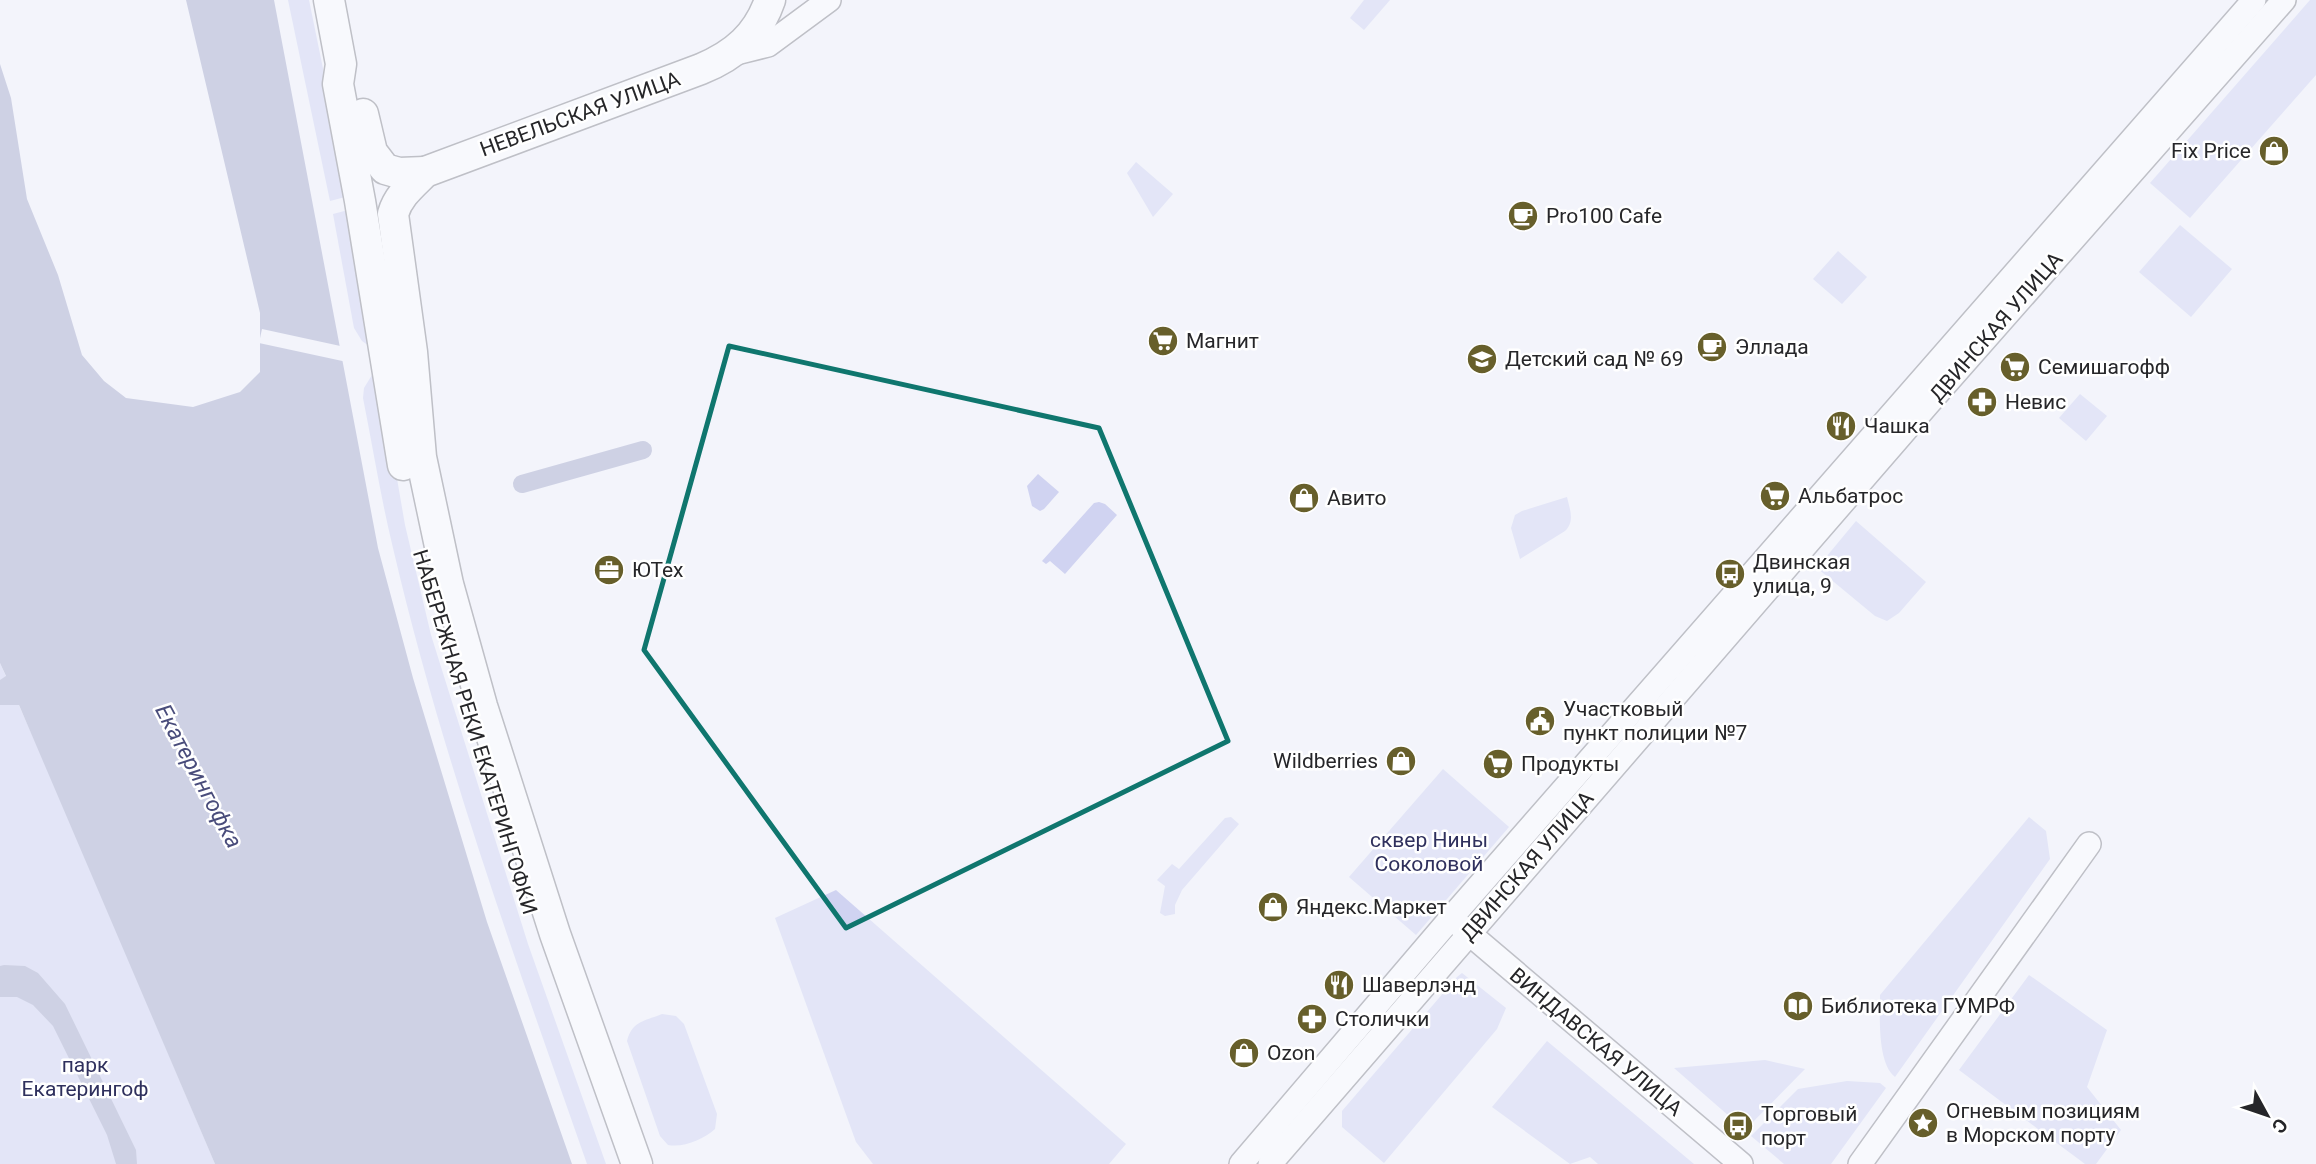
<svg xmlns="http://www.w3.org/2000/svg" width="2316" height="1164" font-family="Roboto,sans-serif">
  <rect width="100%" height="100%" fill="#f3f4fb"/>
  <!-- green -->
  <g fill="#d0d3f1">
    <polygon points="288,0 309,0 349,196 330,201"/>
    <polygon points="1364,0 1390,0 1364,30 1350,18"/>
    <polygon points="2310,0 2316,0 2316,75 2190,218 2150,183"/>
    <polygon points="1136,162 1173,194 1153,217 1127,173"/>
    <polygon points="352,209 375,350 362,341 354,328 333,214"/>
    <polygon points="2180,225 2232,269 2191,317 2139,272"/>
    <polygon points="1838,251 1867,277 1842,304 1813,279"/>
    <path d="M372,375L380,380L405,525L431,635L528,944L606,1164H587C516,961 442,758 393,548C381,499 373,448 363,398L364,388Z"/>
    <polygon points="2080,394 2107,416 2086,441 2059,418"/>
    <polygon points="1038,474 1059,492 1044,509 1040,511 1032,506 1027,486"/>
    <path d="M1567,497C1570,510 1575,521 1565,531L1520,559L1511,528L1515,515L1522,511Z"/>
    <polygon points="1099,502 1105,504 1117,515 1065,574 1050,561 1046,564 1042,561 1094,503"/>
    <polygon points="1856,521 1926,582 1899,613 1887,621 1875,616 1817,568"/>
    <polygon points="0,663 60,797 215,1164 0,1164"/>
    <polygon points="1443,769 1509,827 1416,935 1349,877"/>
    <polygon points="1231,817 1239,824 1182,890 1175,905 1175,914 1165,916 1160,913 1165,886 1157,880 1172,864 1179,869 1225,818"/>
    <path d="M2029,817L2046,831L2050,859L1895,1077C1877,1063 1880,1016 1880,995Z"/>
    <polygon points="836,890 1126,1144 1109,1164 873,1164 856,1142 775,918"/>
    <polygon points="1462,973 1506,1008 1497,1029 1384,1163 1342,1127 1342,1111 1457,977"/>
    <polygon points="2029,975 2107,1030 2087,1087 2121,1130 2096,1164 2085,1164 1959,1070"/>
    <path d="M662,1014L676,1016L684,1024L717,1114L715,1129C704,1139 684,1148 668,1145L660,1136L627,1041C632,1021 645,1021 662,1014Z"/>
    <polygon points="1547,1041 1694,1164 1598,1164 1590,1157 1570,1164 1492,1107"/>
    <polygon points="1765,1060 1805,1069 1745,1130 1674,1068"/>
    <polygon points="1847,1081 1880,1083 1886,1088 1831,1164 1784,1164 1751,1136 1798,1089"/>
  </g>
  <!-- water -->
  <g fill="#a3a7c8">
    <polygon points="186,0 274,0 378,548 413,678 487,922 572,1164 215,1164 19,705 0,705 0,680 6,676 0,663 0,64 11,98 27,199 58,275 82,355 104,381 126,398 193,407 240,392 260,372 260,313"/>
    <polygon points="4,965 25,966 38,973 65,1004 136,1150 137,1164 116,1164 107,1135 53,1026 33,1005 17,997 0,997 0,966"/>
  </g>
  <!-- pier -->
  <polygon fill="#f3f4fb" points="262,329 345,347 347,362 259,343"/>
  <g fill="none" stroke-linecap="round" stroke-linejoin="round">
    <!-- canal -->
    <polyline stroke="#a3a7c8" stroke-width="18" points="522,484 643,450"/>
    <!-- minor casing -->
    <g stroke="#808187" stroke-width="26">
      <g id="minor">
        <polyline points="732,54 768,45 829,0"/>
        <polyline points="1458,924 1741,1164"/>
        <polyline points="1241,1164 1451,918 2254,0"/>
        <polyline points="1270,1164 1928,404 2284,0"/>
        <polyline points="1860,1164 2089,844"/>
      </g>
    </g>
    <!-- major casing -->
    <g stroke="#808187" stroke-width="33">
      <g id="major">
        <polyline points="329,0 341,64 338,84 360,201 403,465"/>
        <polyline points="363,114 372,152 385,169 399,173 425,172"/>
        <path d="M637,1164L555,934L482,706L448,584L421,457L412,352L393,214C398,196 412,185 425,172L701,69C735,55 758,35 770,0"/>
      </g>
    </g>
    <!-- minor -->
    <use href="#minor" stroke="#fff" stroke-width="23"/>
    <!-- major -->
    <use href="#major" stroke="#fff" stroke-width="30"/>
  </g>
  <!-- marked area -->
  <path d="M0 0H2316V1164H0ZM729,346L1099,428L1228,741L846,928L644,650Z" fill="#f3f4fb" fill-opacity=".55" fill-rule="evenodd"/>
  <path fill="none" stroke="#0f766e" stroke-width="5" stroke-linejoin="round" d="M729,346L1099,428L1228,741L846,928L644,650Z"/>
  <!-- icons -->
  <defs>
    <g id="shop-disc" transform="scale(1.575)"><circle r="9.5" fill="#675f2b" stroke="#fff"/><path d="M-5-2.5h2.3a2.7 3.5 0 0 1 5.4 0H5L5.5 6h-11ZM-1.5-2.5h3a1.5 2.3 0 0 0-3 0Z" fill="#fff"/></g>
    <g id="cafe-disc" transform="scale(1.575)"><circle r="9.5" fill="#675f2b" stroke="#fff"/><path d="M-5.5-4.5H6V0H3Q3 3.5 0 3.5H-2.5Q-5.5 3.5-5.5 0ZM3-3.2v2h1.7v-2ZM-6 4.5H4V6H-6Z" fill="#fff"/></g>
    <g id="supermarket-disc" transform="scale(1.575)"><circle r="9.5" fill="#675f2b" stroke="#fff"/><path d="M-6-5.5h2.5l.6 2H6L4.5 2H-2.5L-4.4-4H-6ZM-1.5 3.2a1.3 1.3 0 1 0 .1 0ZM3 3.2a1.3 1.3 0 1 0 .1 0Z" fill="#fff"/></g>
    <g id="school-disc" transform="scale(1.575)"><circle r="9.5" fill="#675f2b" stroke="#fff"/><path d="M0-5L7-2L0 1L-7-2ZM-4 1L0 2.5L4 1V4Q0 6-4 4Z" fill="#fff"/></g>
    <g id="pharmacy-disc" transform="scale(1.575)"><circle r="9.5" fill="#675f2b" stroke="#fff"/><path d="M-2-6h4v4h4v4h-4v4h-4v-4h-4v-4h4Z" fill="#fff"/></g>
    <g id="restaurant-disc" transform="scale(1.575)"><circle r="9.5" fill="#675f2b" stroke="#fff"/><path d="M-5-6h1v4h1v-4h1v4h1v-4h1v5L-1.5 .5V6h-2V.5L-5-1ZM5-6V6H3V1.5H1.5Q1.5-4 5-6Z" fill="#fff"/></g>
    <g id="office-disc" transform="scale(1.575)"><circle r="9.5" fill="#675f2b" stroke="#fff"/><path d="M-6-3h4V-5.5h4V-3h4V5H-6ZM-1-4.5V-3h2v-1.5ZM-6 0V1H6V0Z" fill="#fff"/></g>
    <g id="bus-disc" transform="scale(1.575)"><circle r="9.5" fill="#675f2b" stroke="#fff"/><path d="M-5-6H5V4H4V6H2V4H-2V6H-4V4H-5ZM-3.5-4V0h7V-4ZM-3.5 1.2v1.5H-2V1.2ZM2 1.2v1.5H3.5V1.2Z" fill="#fff"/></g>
    <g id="civic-disc" transform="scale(1.575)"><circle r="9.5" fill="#675f2b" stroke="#fff"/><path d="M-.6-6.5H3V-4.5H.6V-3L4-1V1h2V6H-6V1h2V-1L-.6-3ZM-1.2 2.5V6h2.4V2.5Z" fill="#fff"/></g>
    <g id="library-disc" transform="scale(1.575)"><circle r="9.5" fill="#675f2b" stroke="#fff"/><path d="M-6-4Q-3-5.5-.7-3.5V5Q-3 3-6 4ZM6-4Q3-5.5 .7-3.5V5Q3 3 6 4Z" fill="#fff"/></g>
    <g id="sight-disc" transform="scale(1.575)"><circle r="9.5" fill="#675f2b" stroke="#fff"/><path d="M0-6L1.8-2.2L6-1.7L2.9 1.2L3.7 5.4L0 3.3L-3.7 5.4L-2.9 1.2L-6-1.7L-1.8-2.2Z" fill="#fff"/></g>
  </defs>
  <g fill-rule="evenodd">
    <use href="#shop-disc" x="2274" y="151"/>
    <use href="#cafe-disc" x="1523" y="216"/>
    <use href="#supermarket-disc" x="1163" y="341"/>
    <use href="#cafe-disc" x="1712" y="347"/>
    <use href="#school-disc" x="1482" y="359"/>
    <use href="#supermarket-disc" x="2015" y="367"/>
    <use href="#pharmacy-disc" x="1982" y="402"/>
    <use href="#restaurant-disc" x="1841" y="426"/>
    <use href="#supermarket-disc" x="1775" y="496"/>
    <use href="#shop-disc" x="1304" y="498"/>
    <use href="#office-disc" x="609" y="570"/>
    <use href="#bus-disc" x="1730" y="574"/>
    <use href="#civic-disc" x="1540" y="721"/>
    <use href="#shop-disc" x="1401" y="761"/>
    <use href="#supermarket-disc" x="1498" y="764"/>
    <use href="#shop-disc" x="1273" y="907"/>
    <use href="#restaurant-disc" x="1339" y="985"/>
    <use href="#library-disc" x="1798" y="1006"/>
    <use href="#pharmacy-disc" x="1312" y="1019"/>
    <use href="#shop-disc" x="1244" y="1053"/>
    <use href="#sight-disc" x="1923" y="1123"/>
    <use href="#bus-disc" x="1738" y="1126"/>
  </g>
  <g text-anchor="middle" stroke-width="5" stroke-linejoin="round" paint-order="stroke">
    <!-- street labels -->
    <g font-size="21" fill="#262629" stroke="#fff">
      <text transform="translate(580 114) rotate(-20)" y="7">НЕВЕЛЬСКАЯ УЛИЦА</text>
      <text transform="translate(1996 327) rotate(-49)" y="7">ДВИНСКАЯ УЛИЦА</text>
      <text transform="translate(475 732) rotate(73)" y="7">НАБЕРЕЖНАЯ РЕКИ ЕКАТЕРИНГОФКИ</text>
      <text transform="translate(1527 866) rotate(-49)" y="7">ДВИНСКАЯ УЛИЦА</text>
      <text transform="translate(1596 1042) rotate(40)" y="7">ВИНДАВСКАЯ УЛИЦА</text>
    </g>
    <!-- poi labels -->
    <g font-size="21" fill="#262629" stroke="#fff" text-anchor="start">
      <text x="2251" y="158" text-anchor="end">Fix Price</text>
      <text x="1546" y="223">Pro100 Cafe</text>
      <text x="1186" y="348">Магнит</text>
      <text x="1735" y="354">Эллада</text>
      <text x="1505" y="366">Детский сад № 69</text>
      <text x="2038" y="374">Семишагофф</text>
      <text x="2005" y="409">Невис</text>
      <text x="1864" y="433">Чашка</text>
      <text x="1798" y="503">Альбатрос</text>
      <text x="1327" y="505">Авито</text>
      <text x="1753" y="569">Двинская<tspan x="1753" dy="24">улица, 9</tspan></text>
      <text x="632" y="577">ЮТех</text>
      <text x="1563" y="716">Участковый<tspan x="1563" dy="24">пункт полиции №7</tspan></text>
      <text x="1378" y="768" text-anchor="end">Wildberries</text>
      <text x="1521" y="771">Продукты</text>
      <text x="1296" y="914">Яндекс.Маркет</text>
      <text x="1362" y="992">Шаверлэнд</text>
      <text x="1821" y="1013">Библиотека ГУМРФ</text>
      <text x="1335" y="1026">Столички</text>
      <text x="1267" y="1060">Ozon</text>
      <text x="1946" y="1118">Огневым позициям<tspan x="1946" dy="24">в Морском порту</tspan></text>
      <text x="1761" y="1121">Торговый<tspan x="1761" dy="24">порт</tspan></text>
    </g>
    <!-- park labels -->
    <g font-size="21" fill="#2f305d" stroke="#fff">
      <text x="1429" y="847">сквер Нины<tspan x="1429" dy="24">Соколовой</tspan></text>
      <text x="85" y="1072">парк<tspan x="85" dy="24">Екатерингоф</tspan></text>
    </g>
    <!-- water labels -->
    <g font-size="23" font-style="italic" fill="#494c7b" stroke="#fff">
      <text transform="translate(199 776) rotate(62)" y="8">Екатерингофка</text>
    </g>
  </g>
  <!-- north arrow -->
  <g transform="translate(2267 1115) rotate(130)" stroke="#ffffff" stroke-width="5" paint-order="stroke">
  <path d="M0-5L12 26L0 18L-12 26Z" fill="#262629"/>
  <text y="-10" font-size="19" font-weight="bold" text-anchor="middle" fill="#262629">С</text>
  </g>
</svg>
